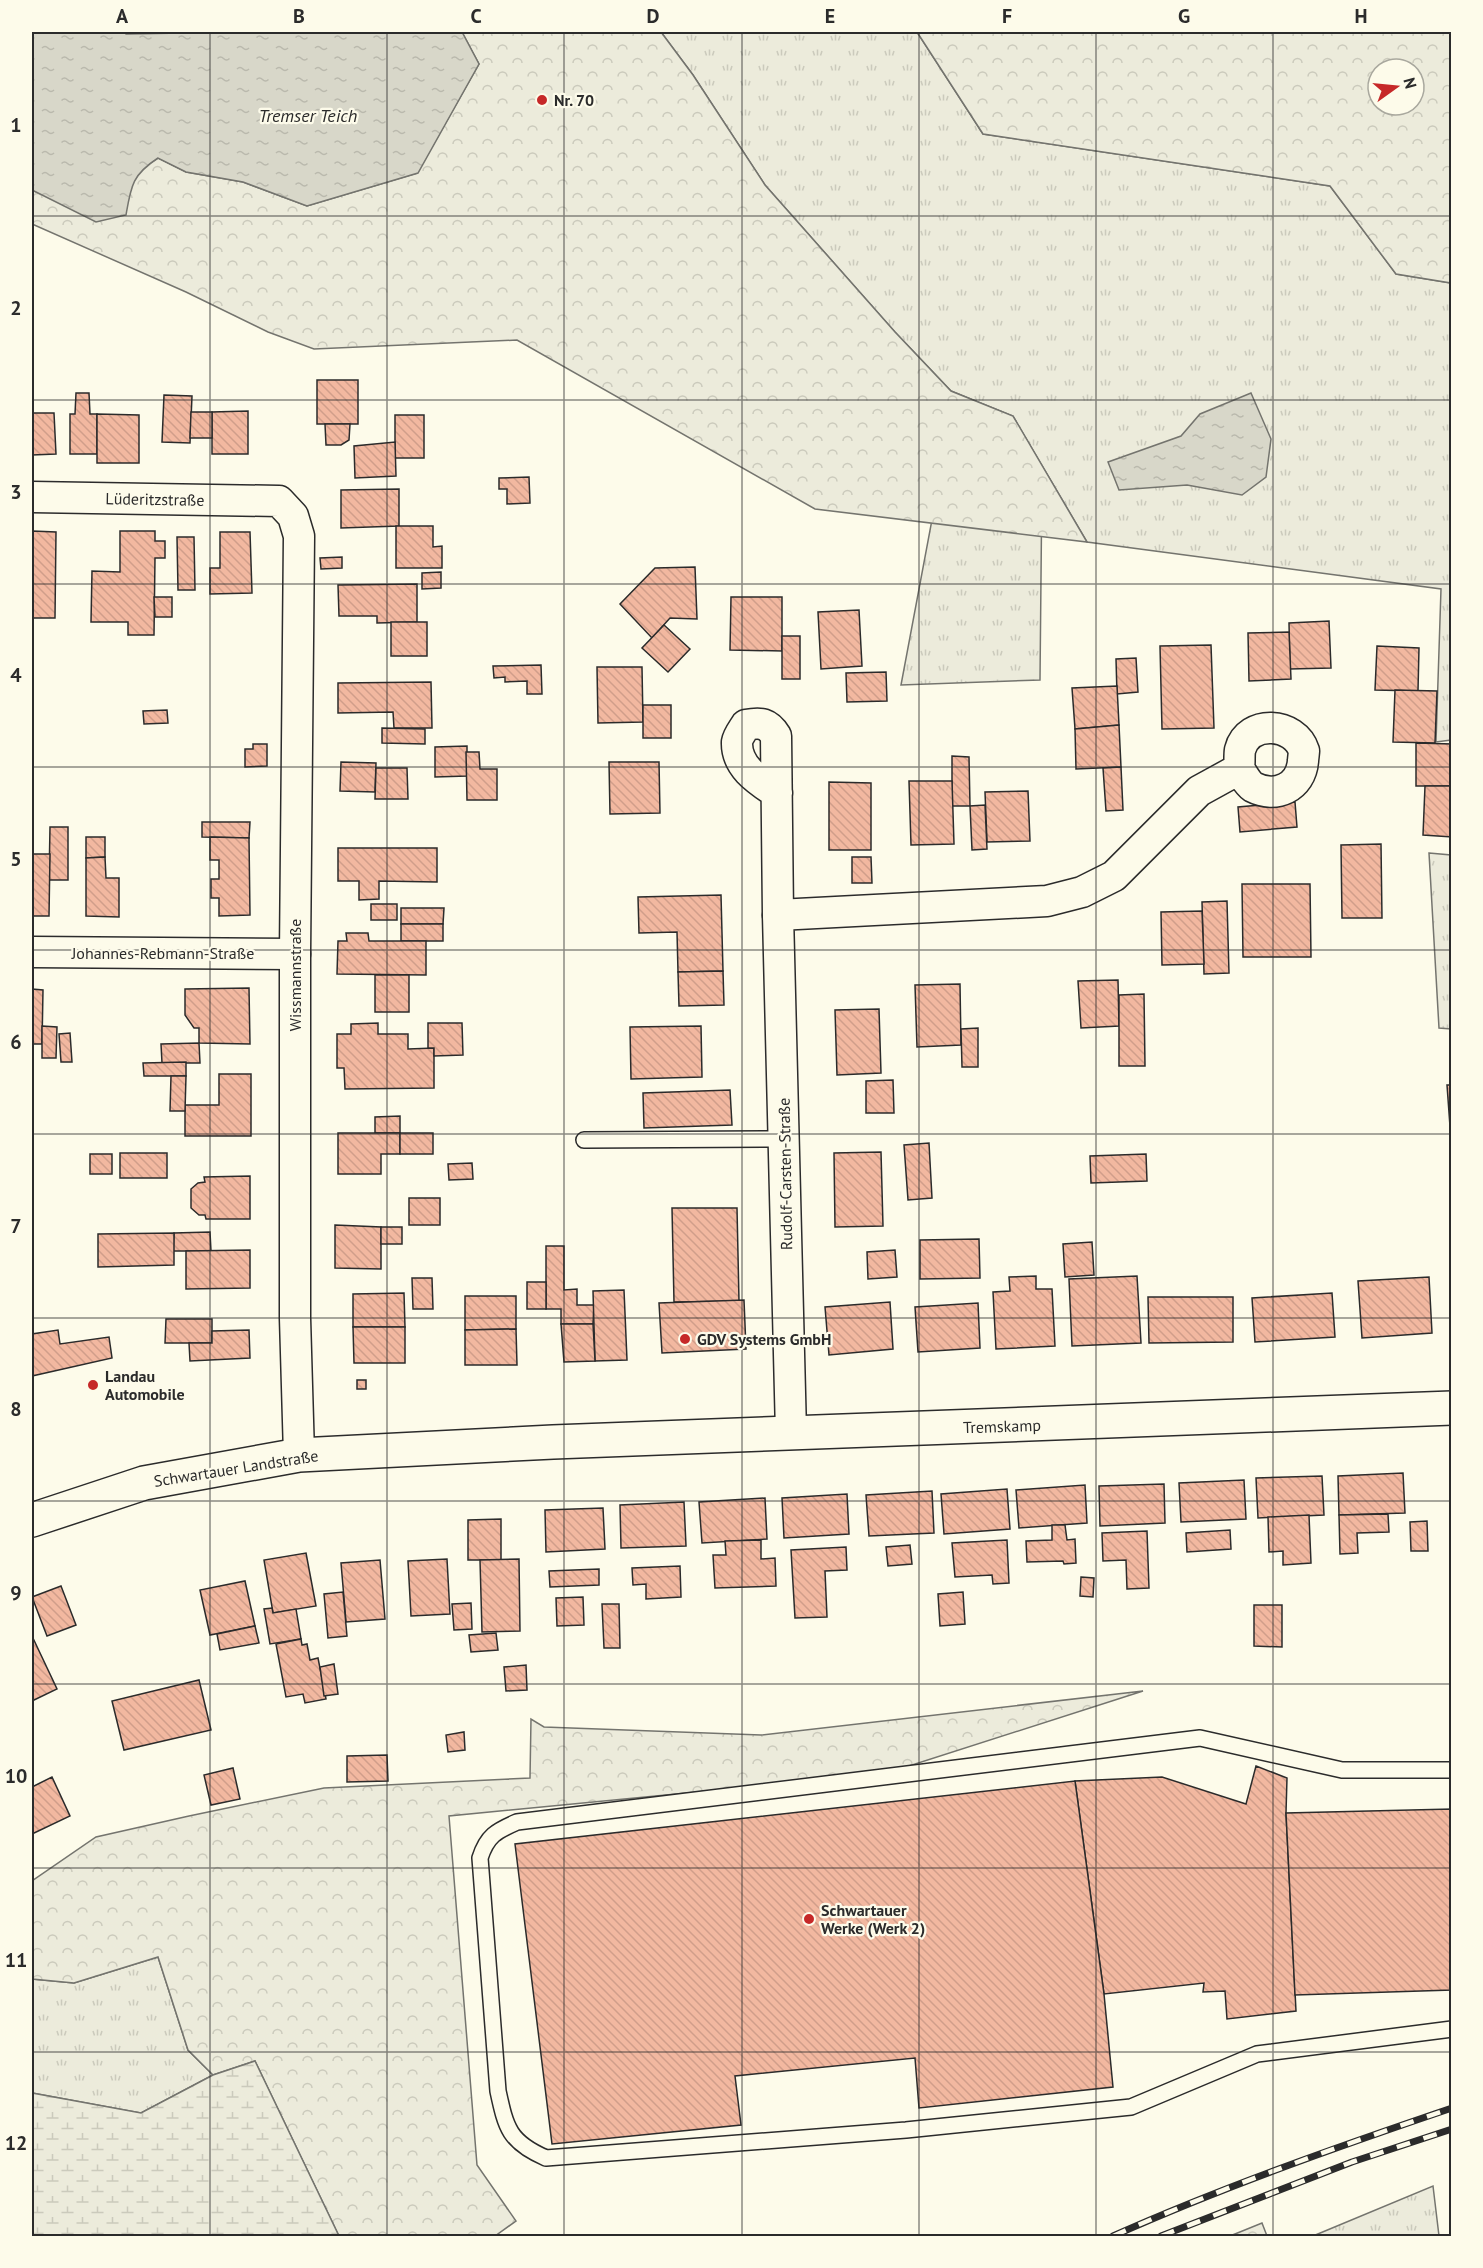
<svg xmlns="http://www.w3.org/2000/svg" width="1483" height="2268" font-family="'PT Sans',sans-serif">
  <defs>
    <pattern id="grass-tufts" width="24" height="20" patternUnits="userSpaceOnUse" patternTransform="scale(1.5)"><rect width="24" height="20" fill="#ecebdb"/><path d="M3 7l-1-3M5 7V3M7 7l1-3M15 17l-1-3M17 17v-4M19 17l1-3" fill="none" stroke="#cbcabc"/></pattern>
    <pattern id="forest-crowns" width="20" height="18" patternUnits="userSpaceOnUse" patternTransform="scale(1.5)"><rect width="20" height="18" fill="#ecebdb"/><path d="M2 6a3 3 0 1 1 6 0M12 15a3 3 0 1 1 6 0" fill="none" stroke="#cbcabc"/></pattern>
    <pattern id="wetland-marsh" width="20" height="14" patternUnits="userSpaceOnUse" patternTransform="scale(1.5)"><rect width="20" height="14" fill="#ecebdb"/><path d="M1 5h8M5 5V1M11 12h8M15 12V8" fill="none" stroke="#cbcabc"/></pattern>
    <pattern id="water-ripples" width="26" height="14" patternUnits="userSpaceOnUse" patternTransform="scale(1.5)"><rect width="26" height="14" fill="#d8d7c9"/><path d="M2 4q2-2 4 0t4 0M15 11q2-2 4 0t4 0" fill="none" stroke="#bab9ad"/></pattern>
    <pattern id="building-back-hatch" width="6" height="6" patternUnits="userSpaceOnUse" patternTransform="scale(1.5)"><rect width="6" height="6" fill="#f2b8a0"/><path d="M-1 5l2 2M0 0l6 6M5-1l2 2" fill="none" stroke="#d09e8a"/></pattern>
  </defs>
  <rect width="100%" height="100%" fill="#fdfbea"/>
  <!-- grass -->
  <g fill="url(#grass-tufts)" stroke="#74746e" stroke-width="1.5">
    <polygon points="661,32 917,32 983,134 1330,186 1396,274 1451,283 1451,740 1436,742 1441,589 1087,542 1013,416 951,391 895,332 765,185 693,75"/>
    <polygon points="949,429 1042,476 1040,680 901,685"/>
    <polygon points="1429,853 1451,855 1451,1029 1439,1028"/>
    <polygon points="158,1957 188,2050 213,2075 141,2113 32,2093 32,1979 74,1983"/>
    <polygon points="1433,2186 1439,2236 1313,2236"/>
  </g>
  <!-- forest -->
  <g fill="url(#forest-crowns)" stroke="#74746e" stroke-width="1.5" fill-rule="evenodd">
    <polygon points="125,32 244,32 125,34"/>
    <polygon points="462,32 661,32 693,75 765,185 895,332 951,391 1013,416 1087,542 815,509 517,340 314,349 268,332 186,292 32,224 32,190 46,196 132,183 142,168 158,158 186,172 243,182 307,206 417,173 479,64"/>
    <path d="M917,32H1451V283L1396,274L1330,186L983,134ZM1378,69H1414V105H1378Z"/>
    <polygon points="1143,1691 884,1774 449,1816 477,2165 516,2221 495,2236 339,2236 255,2061 213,2075 188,2050 158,1957 74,1983 32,1979 32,1881 96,1837 189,1816 324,1788 530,1778 531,1719 544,1727 761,1735"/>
    <polygon points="1262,2223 1267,2236 1230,2236"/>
  </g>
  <!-- wetland -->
  <polygon fill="url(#wetland-marsh)" stroke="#74746e" stroke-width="1.5" points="255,2061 339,2236 32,2236 32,2093 141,2113 213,2075"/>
  <!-- water -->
  <g fill="url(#water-ripples)" stroke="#74746e" stroke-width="1.5">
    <path d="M32,32H125L126,34L244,32H462L479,64L418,173L307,206L243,182L186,172L158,158C132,175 131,186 126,215L96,222L32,190Z"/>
    <polygon points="1251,393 1271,439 1266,477 1242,495 1187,485 1119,490 1108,462 1181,436 1200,414"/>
  </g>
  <!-- building -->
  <g fill="url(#building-back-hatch)" stroke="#2b2b2b" stroke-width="1.5">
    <rect x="317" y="380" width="41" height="44"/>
    <polygon points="76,393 89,393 90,414 97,414 97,454 70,454 70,414 75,414"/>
    <polygon points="164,395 192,396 190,443 162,442"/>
    <polygon points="248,411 248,454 212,454 212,412"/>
    <polygon points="191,412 212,412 212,438 190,438"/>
    <polygon points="32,413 54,413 56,454 32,455"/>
    <polygon points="97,414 139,415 139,463 97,463"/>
    <rect x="395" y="415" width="29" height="43"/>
    <polygon points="325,424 350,424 349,440 341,445 326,445"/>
    <polygon points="395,442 396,476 355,478 354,446"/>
    <polygon points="529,477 530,503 507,504 507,489 499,489 499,478"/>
    <polygon points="399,489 399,526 341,528 341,490"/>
    <polygon points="396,526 433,526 433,547 442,546 442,568 396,568"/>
    <polygon points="32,531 56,532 55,618 32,618"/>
    <polygon points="120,531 155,531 155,541 165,541 165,558 155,558 154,635 128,635 128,622 91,622 92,571 120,572"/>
    <polygon points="220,532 250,532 252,593 210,594 210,568 220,568"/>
    <polygon points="177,537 194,537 195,590 178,590"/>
    <polygon points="342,557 342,568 321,569 320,558"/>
    <polygon points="695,567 697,619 670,618 652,638 620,604 655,568"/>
    <polygon points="441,572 441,588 422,589 422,573"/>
    <polygon points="417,584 417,622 377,623 377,616 339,616 338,585"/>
    <polygon points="154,597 172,597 172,617 155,617"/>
    <polygon points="731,597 782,597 782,651 730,650"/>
    <polygon points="859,610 862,666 821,669 818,612"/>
    <polygon points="1329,621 1331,668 1290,669 1289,623"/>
    <rect x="391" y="622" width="36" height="34"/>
    <polygon points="664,625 690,649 668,672 642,648"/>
    <polygon points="1289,632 1291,679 1249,681 1248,633"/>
    <rect x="782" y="636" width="18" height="43"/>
    <polygon points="1211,645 1214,728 1162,729 1160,646"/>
    <polygon points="1377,646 1419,648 1418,691 1375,690"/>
    <polygon points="1136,658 1138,692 1117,694 1116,659"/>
    <polygon points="541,665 542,694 527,694 527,681 505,682 505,677 494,678 493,666"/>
    <polygon points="597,667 642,667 643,722 598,723"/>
    <polygon points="886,672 887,701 847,702 846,673"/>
    <polygon points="431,682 432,728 394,728 393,712 338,713 338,683"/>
    <polygon points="1117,686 1119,725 1075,729 1072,688"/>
    <polygon points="1395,690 1437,691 1435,743 1393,742"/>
    <rect x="643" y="705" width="28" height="33"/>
    <polygon points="167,710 168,723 144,724 143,711"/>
    <polygon points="1119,725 1121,767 1076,769 1075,729"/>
    <polygon points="382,728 425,729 425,744 382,743"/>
    <polygon points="1416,743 1452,744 1452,786 1416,786"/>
    <polygon points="253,744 267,744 267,766 245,767 245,749 253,749"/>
    <polygon points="467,746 467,776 435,777 435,747"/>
    <polygon points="466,752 479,752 480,769 497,769 497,800 467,800"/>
    <polygon points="952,756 969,757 970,806 952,806"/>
    <polygon points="341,762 376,763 375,792 340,791"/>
    <polygon points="609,762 659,762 660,813 610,814"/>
    <polygon points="1121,767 1123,810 1106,811 1103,768"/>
    <polygon points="376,768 407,768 408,799 375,799"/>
    <polygon points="909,781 952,781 954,844 911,845"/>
    <polygon points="829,782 871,783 871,850 829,850"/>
    <polygon points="1425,786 1452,786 1452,837 1423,835"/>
    <polygon points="1028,791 1030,841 987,842 985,792"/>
    <polygon points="1295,802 1297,827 1240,832 1238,807"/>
    <polygon points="985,805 987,849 972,850 970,806"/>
    <polygon points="202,822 250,822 249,838 202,837"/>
    <polygon points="50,827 68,827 68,880 49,880"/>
    <polygon points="86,837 105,837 105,857 86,858"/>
    <polygon points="210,837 249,838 250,915 219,916 219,898 211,898 211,879 219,879 219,860 210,860"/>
    <polygon points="1381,844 1382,918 1342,918 1341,845"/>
    <polygon points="338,848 437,848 437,882 379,881 379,899 359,900 359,881 338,881"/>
    <polygon points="32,854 50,854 49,916 32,916"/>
    <polygon points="105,857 106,878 119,878 119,917 86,916 86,858"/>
    <polygon points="852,857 871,857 872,883 852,883"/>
    <polygon points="1242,884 1310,884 1311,957 1243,957"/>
    <polygon points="721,895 723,971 678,972 677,932 639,933 638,897"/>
    <polygon points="1227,901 1229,973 1204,974 1202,902"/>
    <rect x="371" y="904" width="26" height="16"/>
    <polygon points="401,908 444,908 443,924 401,924"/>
    <polygon points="1202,911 1204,964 1162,965 1161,912"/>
    <rect x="401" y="924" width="42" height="17"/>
    <polygon points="346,933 368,933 369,941 426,941 426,975 337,974 338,941 347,941"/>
    <polygon points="723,971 724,1005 679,1006 678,972"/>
    <rect x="375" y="975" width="34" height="37"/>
    <polygon points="1118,980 1119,1026 1081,1028 1078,981"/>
    <polygon points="960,984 961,1045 917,1047 915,985"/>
    <polygon points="249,988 250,1044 199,1043 199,1028 194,1028 185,1015 185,989"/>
    <polygon points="32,989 43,990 42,1044 32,1044"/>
    <polygon points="1144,994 1145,1066 1119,1066 1119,995"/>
    <polygon points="879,1009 881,1073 837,1075 835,1010"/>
    <polygon points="378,1023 378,1034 408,1034 408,1049 434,1048 434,1088 345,1089 344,1068 337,1068 337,1034 351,1034 351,1024"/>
    <polygon points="428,1023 462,1023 463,1055 434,1056 434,1048 428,1048"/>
    <polygon points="42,1026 57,1027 56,1058 42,1058"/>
    <polygon points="701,1026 702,1077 631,1079 630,1027"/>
    <polygon points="978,1028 978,1067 962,1067 961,1029"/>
    <polygon points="70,1033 72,1062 61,1062 59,1034"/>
    <polygon points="199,1043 200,1063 162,1063 161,1044"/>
    <polygon points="186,1062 186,1076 144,1076 143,1063"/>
    <polygon points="219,1074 251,1074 251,1136 185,1136 185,1105 219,1105"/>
    <polygon points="171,1076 186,1076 185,1111 170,1111"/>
    <polygon points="893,1080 894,1113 866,1113 866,1081"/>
    <polygon points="1447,1085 1452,1085 1452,1154"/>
    <polygon points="730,1090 732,1125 644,1128 643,1093"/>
    <polygon points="400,1116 400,1133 375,1133 375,1117"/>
    <polygon points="338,1133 400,1133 400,1154 381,1154 381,1174 338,1174"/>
    <rect x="400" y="1133" width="33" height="21"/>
    <polygon points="929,1143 932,1198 908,1200 904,1145"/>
    <polygon points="881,1152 883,1226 835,1227 834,1153"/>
    <rect x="120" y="1153" width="47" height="25"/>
    <rect x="90" y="1154" width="22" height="20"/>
    <polygon points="1146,1154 1147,1181 1091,1183 1090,1156"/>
    <polygon points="472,1163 473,1179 449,1180 448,1164"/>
    <polygon points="250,1176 250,1219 206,1219 205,1215 199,1215 191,1208 191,1189 198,1183 205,1182 204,1177"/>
    <rect x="409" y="1198" width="31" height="27"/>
    <polygon points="672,1208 737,1208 739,1301 674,1302"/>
    <polygon points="335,1225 381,1227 381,1269 335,1268"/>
    <rect x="381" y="1227" width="21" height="17"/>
    <polygon points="210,1232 211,1251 173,1251 174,1233"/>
    <polygon points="174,1233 174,1265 98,1267 98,1234"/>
    <polygon points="979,1239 980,1278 920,1279 920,1240"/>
    <polygon points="1092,1242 1094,1275 1065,1277 1063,1244"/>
    <polygon points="546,1246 564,1246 564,1290 577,1289 577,1305 594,1305 593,1324 561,1324 561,1309 546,1309"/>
    <polygon points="250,1250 250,1288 186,1289 186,1251"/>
    <polygon points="895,1250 897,1277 868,1279 867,1252"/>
    <polygon points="1036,1276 1036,1289 1052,1289 1055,1346 996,1349 993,1292 1010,1291 1009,1277"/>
    <polygon points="1137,1276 1141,1343 1072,1346 1069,1279"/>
    <polygon points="1429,1277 1432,1333 1362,1338 1358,1281"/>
    <polygon points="412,1278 432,1278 433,1309 413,1309"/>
    <rect x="527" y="1282" width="19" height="27"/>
    <polygon points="624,1290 627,1360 595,1361 593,1291"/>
    <polygon points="404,1293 405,1327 353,1327 353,1294"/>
    <polygon points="1332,1293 1335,1337 1255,1342 1252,1298"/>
    <polygon points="465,1296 516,1296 516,1329 465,1330"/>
    <polygon points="1148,1297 1233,1297 1233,1342 1149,1343"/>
    <polygon points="744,1300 746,1349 662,1353 659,1303"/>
    <polygon points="890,1302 893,1349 829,1355 825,1307"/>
    <polygon points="978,1303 980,1348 918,1352 915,1307"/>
    <polygon points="166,1319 212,1319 212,1343 165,1343"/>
    <polygon points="561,1324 593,1324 595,1361 564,1362"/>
    <polygon points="353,1327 405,1327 405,1363 354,1363"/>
    <polygon points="516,1329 517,1365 465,1365 465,1330"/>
    <polygon points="58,1330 60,1344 109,1337 112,1358 32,1376 32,1334"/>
    <polygon points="249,1330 250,1358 190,1361 189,1343 212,1343 212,1331"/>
    <rect x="357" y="1380" width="9" height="9"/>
    <polygon points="1403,1473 1405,1513 1339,1515 1338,1476"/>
    <polygon points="1322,1476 1324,1515 1258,1518 1256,1478"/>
    <polygon points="1244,1480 1246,1519 1181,1522 1179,1483"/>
    <polygon points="1164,1484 1165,1523 1100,1526 1099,1486"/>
    <polygon points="1085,1485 1087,1523 1019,1528 1016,1490"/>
    <polygon points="1007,1489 1010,1529 944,1534 941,1494"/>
    <polygon points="932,1491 934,1533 869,1536 866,1495"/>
    <polygon points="847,1494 849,1534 784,1538 782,1498"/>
    <polygon points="765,1498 767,1539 702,1543 699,1502"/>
    <polygon points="684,1502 686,1546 621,1548 620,1505"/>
    <polygon points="603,1508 605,1549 546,1552 545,1510"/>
    <polygon points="1388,1514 1389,1532 1357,1533 1358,1553 1340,1554 1339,1515"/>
    <polygon points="1309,1515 1311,1563 1283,1565 1283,1551 1269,1552 1268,1517"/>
    <polygon points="501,1519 501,1560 468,1560 468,1520"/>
    <polygon points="1427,1521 1428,1551 1411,1551 1410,1522"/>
    <polygon points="1052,1525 1065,1525 1067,1540 1075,1539 1076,1563 1064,1564 1063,1561 1027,1562 1026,1541 1052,1540"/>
    <polygon points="1230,1530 1231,1549 1187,1552 1186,1533"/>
    <polygon points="1147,1531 1149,1588 1127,1589 1126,1560 1103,1561 1102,1533"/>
    <polygon points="761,1540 761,1559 775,1558 776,1586 715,1588 713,1555 726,1555 725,1541"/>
    <polygon points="1007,1540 1009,1583 993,1584 992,1575 955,1577 952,1543"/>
    <polygon points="910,1545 912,1564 888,1566 886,1547"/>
    <polygon points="846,1547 847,1570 825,1571 827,1617 795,1618 791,1550"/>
    <polygon points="306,1553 316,1606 273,1613 264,1560"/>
    <polygon points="447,1559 450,1614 411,1616 408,1561"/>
    <polygon points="519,1559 520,1631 482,1632 480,1560"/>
    <polygon points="380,1560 385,1619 346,1622 341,1563"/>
    <polygon points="680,1566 681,1597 646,1599 646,1584 633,1585 632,1568"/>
    <polygon points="599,1569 599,1585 550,1587 549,1571"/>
    <polygon points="1081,1577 1094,1578 1093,1597 1080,1596"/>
    <polygon points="245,1581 255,1626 210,1635 200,1590"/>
    <polygon points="61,1586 76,1625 47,1636 32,1597"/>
    <polygon points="343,1592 347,1636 328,1638 324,1594"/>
    <polygon points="963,1592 965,1624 940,1626 938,1594"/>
    <polygon points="583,1597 584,1625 557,1626 556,1598"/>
    <polygon points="471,1603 472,1629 454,1630 452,1604"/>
    <polygon points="602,1604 619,1604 620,1648 604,1648"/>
    <polygon points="1254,1605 1282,1605 1282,1647 1254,1646"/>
    <polygon points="272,1608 273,1613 296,1609 301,1639 270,1644 264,1609"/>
    <polygon points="255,1626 259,1643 220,1650 217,1634"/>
    <polygon points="496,1633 498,1650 471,1652 469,1635"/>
    <polygon points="32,1636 57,1689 32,1701"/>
    <polygon points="301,1639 302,1645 307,1644 310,1660 318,1658 326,1699 305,1703 303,1694 286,1697 276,1644"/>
    <polygon points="334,1664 338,1694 324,1696 320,1667"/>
    <polygon points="526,1665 527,1690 506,1691 504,1667"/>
    <polygon points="199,1680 211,1730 124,1750 112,1701"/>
    <polygon points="464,1732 465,1750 448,1752 446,1735"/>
    <polygon points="387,1755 388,1781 347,1782 347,1756"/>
    <polygon points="1256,1766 1287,1778 1286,1813 1296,2011 1227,2019 1225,1991 1203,1992 1204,1983 1104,1994 1075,1781 1162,1777 1246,1804"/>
    <polygon points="233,1768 240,1799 211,1805 204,1775"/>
    <polygon points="52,1777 70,1816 32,1834 32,1787"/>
    <polygon points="1075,1781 1104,1994 1113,2087 919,2108 915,2058 735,2076 741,2125 552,2144 515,1844"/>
    <polygon points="1452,1809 1452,1990 1295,1995 1286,1813"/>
  </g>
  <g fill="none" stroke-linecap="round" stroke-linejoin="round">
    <!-- lane casing -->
    <g stroke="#2b2b2b" stroke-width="18">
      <g id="lane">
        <polyline points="584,1140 784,1139"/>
        <path d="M1452,1770H1342L1200,1738L517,1822C496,1831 487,1836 480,1858L498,2091C506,2128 509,2142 546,2158L906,2130L1131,2107L1257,2054L1452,2029"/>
      </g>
    </g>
    <!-- street casing -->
    <g stroke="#2b2b2b" stroke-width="33">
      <g id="street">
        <polyline points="32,497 279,501 293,516 299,536 295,954 295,1318 299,1455"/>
        <path d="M777,793C759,781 736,767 737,742C738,736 743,730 746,725C761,722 768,723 776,736L778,915"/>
        <polyline points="32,952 295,954"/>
        <path d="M791,1433L778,915L1047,901L1082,892L1114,876L1199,791L1239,769C1240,763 1239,756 1240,750C1248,719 1295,722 1304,751C1304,752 1303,760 1303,761C1301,787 1276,799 1253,787C1247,783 1243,774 1239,769"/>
      </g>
    </g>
    <!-- primary casing -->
    <g stroke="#2b2b2b" stroke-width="36">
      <polyline id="primary" points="32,1520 144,1483 299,1455 553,1442 1452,1408"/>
    </g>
    <!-- lane -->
    <use href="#lane" stroke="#fdfbea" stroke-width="15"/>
    <!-- street -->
    <use href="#street" stroke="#fdfbea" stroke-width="30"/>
    <!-- primary -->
    <use href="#primary" stroke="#fdfbea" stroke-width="33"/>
    <!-- rail casing -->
    <g stroke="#2b2b2b" stroke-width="7">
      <g id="rail">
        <path d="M1113,2236C1223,2187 1337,2147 1452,2108"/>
        <polyline points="1161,2236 1352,2162 1452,2129"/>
      </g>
    </g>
    <!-- rail -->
    <use href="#rail" stroke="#fdfbea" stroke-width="4.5" stroke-dasharray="14" stroke-linecap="butt"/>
  </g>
  <!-- grid -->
  <path fill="none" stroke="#2b2b2b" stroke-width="1.5" stroke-opacity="0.55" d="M210,32V2236M387,32V2236M564,32V2236M742,32V2236M919,32V2236M1096,32V2236M1273,32V2236M32,216H1452M32,400H1452M32,584H1452M32,767H1452M32,950H1452M32,1134H1452M32,1318H1452M32,1501H1452M32,1684H1452M32,1868H1452M32,2052H1452"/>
  <!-- markers -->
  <g fill="#c62828" stroke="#fdfbea" stroke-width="2">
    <circle cx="542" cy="100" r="6"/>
    <circle cx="685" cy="1339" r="6"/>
    <circle cx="93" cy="1385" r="6"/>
    <circle cx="809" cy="1919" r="6"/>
  </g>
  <g text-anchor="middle" stroke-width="4.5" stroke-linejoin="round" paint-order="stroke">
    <!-- poi labels -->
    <g font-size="16" font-weight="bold" fill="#2b2b2b" stroke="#fdfbea" text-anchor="start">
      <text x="554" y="106">Nr. 70</text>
      <text x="697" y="1345">GDV Systems GmbH</text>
      <text x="105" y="1382">Landau<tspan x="105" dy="18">Automobile</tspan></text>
      <text x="821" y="1916">Schwartauer<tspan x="821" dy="18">Werke (Werk 2)</tspan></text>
    </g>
    <!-- street labels -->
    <g font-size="16" fill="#2b2b2b" stroke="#fdfbea">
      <text transform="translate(155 499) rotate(1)" y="6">Lüderitzstraße</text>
      <text x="163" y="959">Johannes-Rebmann-Straße</text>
      <text transform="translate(295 975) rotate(-90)" y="6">Wissmannstraße</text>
      <text transform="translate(785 1174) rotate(-91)" y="6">Rudolf-Carsten-Straße</text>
      <text transform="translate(1002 1426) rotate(-2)" y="6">Tremskamp</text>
      <text transform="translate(236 1468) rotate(-9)" y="6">Schwartauer Landstraße</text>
    </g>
    <!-- water labels -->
    <g font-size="18" font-style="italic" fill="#2b2b2b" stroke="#fdfbea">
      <text x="308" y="122">Tremser Teich</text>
    </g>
  </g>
  <!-- border -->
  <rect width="1483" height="2268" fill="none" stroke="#fdfbea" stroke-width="66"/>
  <!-- north arrow -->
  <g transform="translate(1396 87) rotate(75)"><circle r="28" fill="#fdfbea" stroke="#a9a89e" stroke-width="1.5"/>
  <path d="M0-4.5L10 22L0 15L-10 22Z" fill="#c62828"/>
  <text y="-9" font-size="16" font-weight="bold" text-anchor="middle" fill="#2b2b2b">N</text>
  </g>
  <rect x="33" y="33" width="1417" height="2202" fill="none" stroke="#2b2b2b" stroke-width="2"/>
  <g font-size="20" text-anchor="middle" font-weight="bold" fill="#2b2b2b">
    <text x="122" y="23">A</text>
    <text x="299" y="23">B</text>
    <text x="476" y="23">C</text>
    <text x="653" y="23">D</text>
    <text x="830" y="23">E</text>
    <text x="1007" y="23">F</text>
    <text x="1184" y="23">G</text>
    <text x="1361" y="23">H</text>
    <text x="16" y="132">1</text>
    <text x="16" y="315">2</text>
    <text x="16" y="499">3</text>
    <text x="16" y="682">4</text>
    <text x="16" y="866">5</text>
    <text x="16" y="1049">6</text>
    <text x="16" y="1233">7</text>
    <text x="16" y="1416">8</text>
    <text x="16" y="1600">9</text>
    <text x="16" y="1783">10</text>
    <text x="16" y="1967">11</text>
    <text x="16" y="2150">12</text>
  </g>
</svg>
